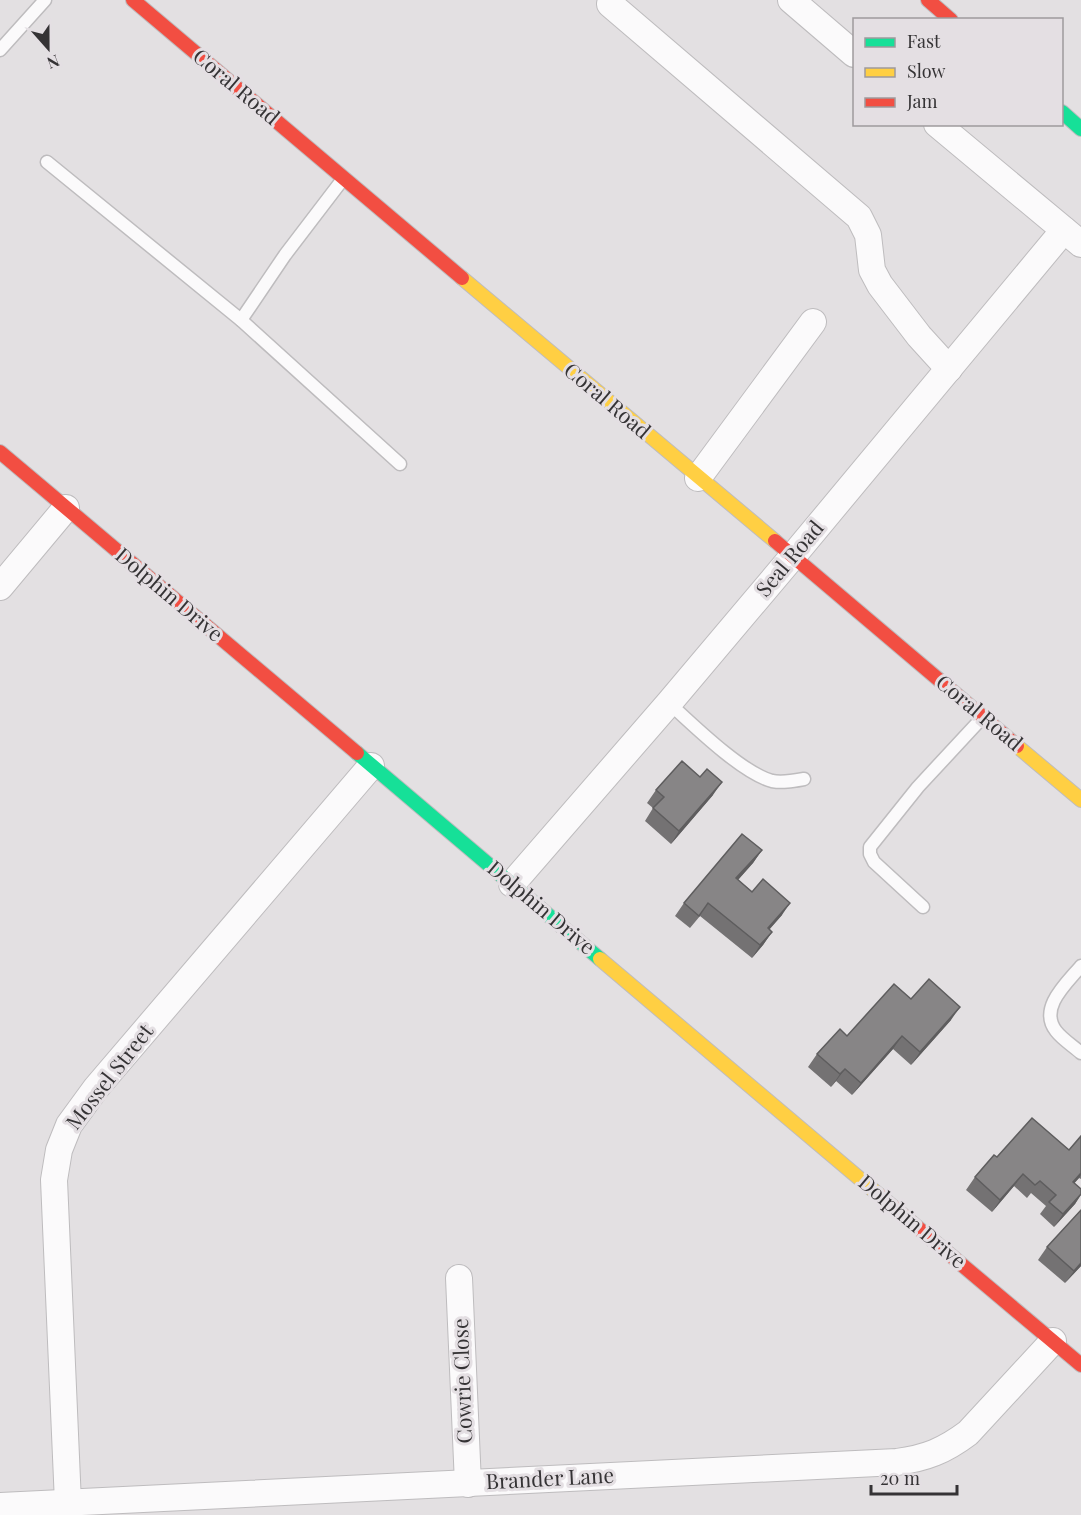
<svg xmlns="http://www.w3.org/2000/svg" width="1081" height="1515" font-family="'Playfair Display',serif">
  <rect width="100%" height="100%" fill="#e3e0e2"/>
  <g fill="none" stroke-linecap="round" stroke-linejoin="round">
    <!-- lane casing -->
    <g stroke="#bebcbe" stroke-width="15">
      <g id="lane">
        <polyline points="0,50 45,0"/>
        <polyline points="47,162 241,320 400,464"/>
        <polyline points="241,320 285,255 343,179"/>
        <path d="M669,703C693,725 742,773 772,781C783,783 793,781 804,779"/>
        <polyline points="923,907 874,862 870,854 870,847 918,787 982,718"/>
        <path d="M1081,966C1067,983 1038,1008 1056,1031C1062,1039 1073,1046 1081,1053"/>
      </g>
    </g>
    <!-- street casing -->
    <g stroke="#bebcbe" stroke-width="28">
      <g id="street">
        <polyline points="791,0 854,54"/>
        <polyline points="610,4 859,217 868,235 872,270 880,285 919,336 949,369"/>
        <polyline points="937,124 1081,244"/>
        <polyline points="698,478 813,322"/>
        <polyline points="0,587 66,508"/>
        <polyline points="512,884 669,703 793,556 1064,230"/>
        <polyline points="459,1278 468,1484"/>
        <polyline points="68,1503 54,1180 59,1150 69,1125 96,1088 371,766"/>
        <path d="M0,1506L897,1462C926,1458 944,1451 968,1433L1053,1341"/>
      </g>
    </g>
    <!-- fast casing -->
    <g stroke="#bebcbe" stroke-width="16">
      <g id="fast">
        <polyline points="1062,112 1081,129"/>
        <polyline points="357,753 600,959"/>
      </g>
    </g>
    <!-- slow casing -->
    <g stroke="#bebcbe" stroke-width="16">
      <g id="slow">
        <polyline points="462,278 775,541"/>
        <polyline points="1017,746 1081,800"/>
        <polyline points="600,959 879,1195"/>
      </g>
    </g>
    <!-- jam casing -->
    <g stroke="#bebcbe" stroke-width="16">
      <g id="jam">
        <polyline points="133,0 462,278"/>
        <polyline points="928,0 951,20"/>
        <polyline points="0,452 357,753"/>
        <polyline points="775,541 1017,746"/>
        <polyline points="879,1195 1081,1365"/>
      </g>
    </g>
    <!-- lane -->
    <use href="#lane" stroke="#fbfafb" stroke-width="12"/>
    <!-- street -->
    <use href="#street" stroke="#fbfafb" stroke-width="26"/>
    <!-- fast -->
    <use href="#fast" stroke="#16e098" stroke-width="14"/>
    <!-- slow -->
    <use href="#slow" stroke="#ffcf43" stroke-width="14"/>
    <!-- jam -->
    <use href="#jam" stroke="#f24e42" stroke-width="14"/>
  </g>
  <!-- wall -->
  <g fill="#747273">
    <polygon points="656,790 713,795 671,844 645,821 653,808 647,803"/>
    <polygon points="762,850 753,863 738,880 782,915 769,930 772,932 763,945 752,958 700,916 690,928 675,916 684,903"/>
    <polygon points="911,999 951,1020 911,1065 893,1049 852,1095 836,1081 831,1087 808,1067 817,1054"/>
    <polygon points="1081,1136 1081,1179 1079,1178 1074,1183 1081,1189 1081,1195 1075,1204 1054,1227 1040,1214 1046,1206 1031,1193 1027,1198 1014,1186 992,1212 966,1190 975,1177 997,1157 1069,1150"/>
    <polygon points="1081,1210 1081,1266 1065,1283 1038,1260 1047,1247"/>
  </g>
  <!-- shaded-wall -->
  <g fill="#5e5d5e">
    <polygon points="722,782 713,795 671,844 679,831"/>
    <polygon points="762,850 753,863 728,891 736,878"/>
    <polygon points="790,903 782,915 759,941 768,928"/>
    <polygon points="772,932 763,945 752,958 760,945"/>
    <polygon points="960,1007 951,1020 911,1065 920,1052"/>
    <polygon points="902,1036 893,1049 852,1095 861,1083"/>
    <polygon points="845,1069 836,1081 831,1087 840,1074"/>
    <polygon points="1081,1173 1081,1175 1079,1178 1064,1195 1073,1182"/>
    <polygon points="1023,1174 1014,1186 992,1212 1000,1200"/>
    <polygon points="1081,1194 1075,1204 1054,1227 1063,1214"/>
    <polygon points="1081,1263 1081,1266 1065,1283 1074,1271"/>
  </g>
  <!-- building -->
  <g fill="#878586" stroke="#5e5d5e" stroke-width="1.5">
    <polygon points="682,761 700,777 707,769 722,782 679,831 653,808 664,797 656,790"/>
    <polygon points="742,834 762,850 736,878 752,892 763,879 790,903 768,928 772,932 760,945 708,903 699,916 684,903"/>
    <polygon points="929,979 960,1007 920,1052 902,1036 861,1083 845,1069 840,1074 817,1054 840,1029 847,1036 894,984 911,999"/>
    <polygon points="1032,1118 1069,1150 1081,1136 1081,1173 1073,1182 1081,1189 1081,1194 1063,1214 1049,1202 1056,1195 1040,1181 1035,1185 1023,1174 1000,1200 975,1177 994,1155 997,1157"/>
    <polygon points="1081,1210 1081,1263 1074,1271 1047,1247"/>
  </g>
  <g text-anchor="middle" stroke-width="6" stroke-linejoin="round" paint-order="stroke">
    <!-- street labels -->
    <g font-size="21" fill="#353335" stroke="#e4dfe3">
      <text transform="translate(236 87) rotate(40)" y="7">Coral Road</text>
      <text transform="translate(607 401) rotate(40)" y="7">Coral Road</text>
      <text transform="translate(790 559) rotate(-50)" y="7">Seal Road</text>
      <text transform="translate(169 595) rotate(40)" y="7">Dolphin Drive</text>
      <text transform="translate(979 713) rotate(40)" y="7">Coral Road</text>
      <text transform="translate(541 908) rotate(40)" y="7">Dolphin Drive</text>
      <text transform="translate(110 1077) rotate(-52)" y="7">Mossel Street</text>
      <text transform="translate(912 1222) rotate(40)" y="7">Dolphin Drive</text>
      <text transform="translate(463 1381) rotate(-92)" y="7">Cowrie Close</text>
      <text transform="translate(550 1479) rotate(-3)" y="7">Brander Lane</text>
    </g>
  </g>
  <!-- legend -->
  <rect x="853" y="18" width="210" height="108" fill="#e4dfe3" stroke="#9e9a9d" stroke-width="1.5"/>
  <rect x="865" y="38" width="30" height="9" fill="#16e098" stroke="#9e9a9d" stroke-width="1.5"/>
  <text x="907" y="48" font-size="18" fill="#353335">Fast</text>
  <rect x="865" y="68" width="30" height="9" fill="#ffcf43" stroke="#9e9a9d" stroke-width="1.5"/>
  <text x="907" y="78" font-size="18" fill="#353335">Slow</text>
  <rect x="865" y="98" width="30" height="9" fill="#f24e42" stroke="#9e9a9d" stroke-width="1.5"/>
  <text x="907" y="108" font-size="18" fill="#353335">Jam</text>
  <!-- north arrow -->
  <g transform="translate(48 48) rotate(159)" stroke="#e4dfe3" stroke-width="4.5" paint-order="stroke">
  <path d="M0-4.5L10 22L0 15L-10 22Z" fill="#353335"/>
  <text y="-9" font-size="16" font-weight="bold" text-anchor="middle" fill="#353335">N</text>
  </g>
  <!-- scale -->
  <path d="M871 1485v9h86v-9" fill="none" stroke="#353335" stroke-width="3"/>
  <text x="880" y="1485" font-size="18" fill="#353335" stroke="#e4dfe3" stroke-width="4.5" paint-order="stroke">20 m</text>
</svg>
